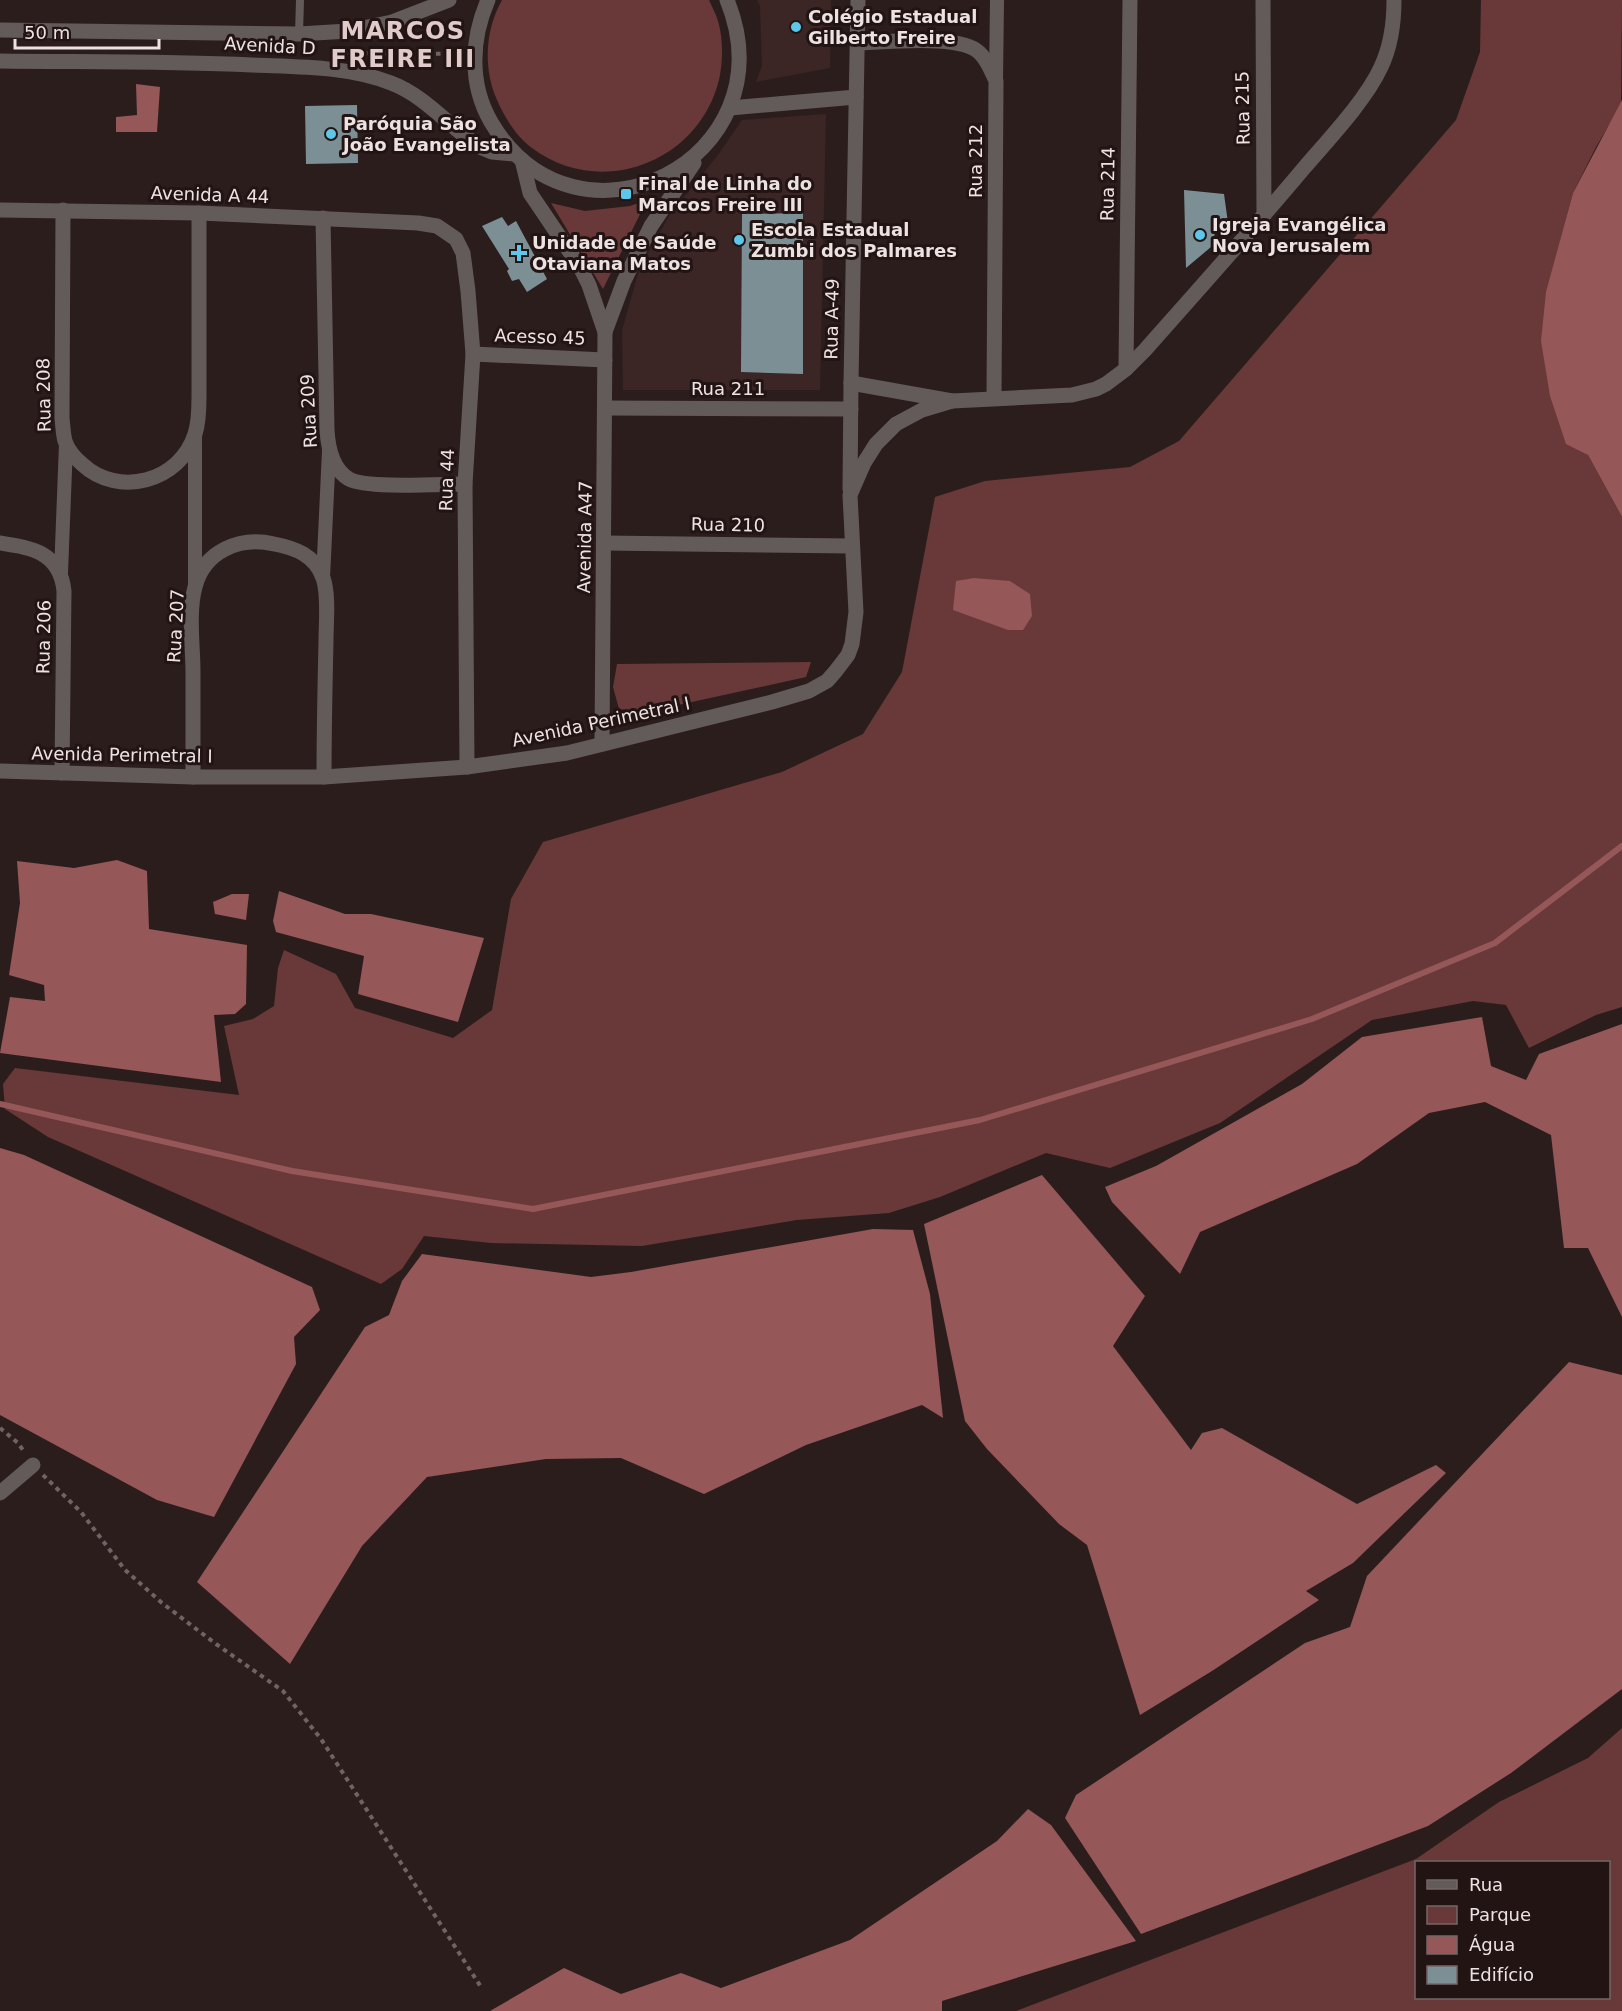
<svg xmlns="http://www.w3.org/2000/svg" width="1622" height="2011" font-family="'DejaVu Sans',sans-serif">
  <rect width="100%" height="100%" fill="#2c1d1d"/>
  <!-- built -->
  <g fill="#3b2525">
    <polygon points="757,0 831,0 830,68 756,82 762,66 760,6"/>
    <polygon points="826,114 820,390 623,390 622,330 640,267 671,213 718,155 742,120"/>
  </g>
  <!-- green -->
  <g fill="#683938" fill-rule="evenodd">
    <path d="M502,0H709C712,7 716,14 718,21C723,38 723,58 720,75C703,160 603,201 532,148C516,136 505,118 497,100C483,69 485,30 502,0Z"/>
    <polygon points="1481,0 1622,0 1621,105 1596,147 1573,193 1560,242 1588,455 1622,517 1622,1007 1596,1015 1529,1048 1506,1005 1473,1001 1372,1020 1220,1123 1110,1168 1046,1153 940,1197 889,1213 797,1220 642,1246 491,1243 424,1236 402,1269 381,1284 48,1137 5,1109 3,1084 15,1068 239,1095 224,1026 253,1019 274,1006 278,968 284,950 336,974 355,1008 453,1038 492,1010 511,899 543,842 782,772 863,734 902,672 935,497 985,481 1130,467 1179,441 1456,120 1480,52"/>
    <polygon points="647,200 603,289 551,203 585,211 630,206"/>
    <polygon points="811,662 806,677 646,712 619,709 613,687 617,664"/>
    <path d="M1622,1728V2011H1016L1416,1859L1499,1802L1588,1758ZM1416,1862H1608V1998H1416Z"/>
  </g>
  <!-- water -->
  <g fill="#955757">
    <polygon points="136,84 160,87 157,132 116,132 116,117 137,115"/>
    <polygon points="1622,100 1622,517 1588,455 1566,444 1550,396 1541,341 1546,292 1573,193"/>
    <polygon points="974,578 1010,581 1030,594 1032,616 1023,630 1008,630 953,610 956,581"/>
    <polygon points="117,860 147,871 149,929 247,945 246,1004 235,1014 214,1015 221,1082 0,1053 10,997 45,1001 44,985 9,975 20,903 17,861 74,868"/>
    <polygon points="279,891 345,914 371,914 484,938 458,1022 358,994 364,956 276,932 273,921"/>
    <polygon points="232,894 249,894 246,920 215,914 213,902"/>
    <polygon points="1482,1017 1491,1066 1526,1080 1539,1054 1622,1024 1622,1317 1588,1248 1564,1248 1551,1135 1485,1102 1429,1113 1357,1164 1200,1232 1180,1274 1112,1202 1105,1187 1156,1166 1302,1084 1362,1037"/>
    <polygon points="0,1148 24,1155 312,1287 320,1310 294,1337 296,1364 214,1517 157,1500 0,1415"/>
    <polygon points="1042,1175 1145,1296 1113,1346 1191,1450 1202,1433 1222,1428 1357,1504 1436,1465 1446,1473 1353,1563 1306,1591 1319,1600 1212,1671 1140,1715 1087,1545 1059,1524 987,1449 965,1421 924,1224"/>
    <polygon points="873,1229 913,1230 930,1294 943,1418 922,1405 806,1445 704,1494 621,1458 546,1459 427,1477 362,1546 290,1664 197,1582 365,1327 389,1315 402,1281 422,1254 591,1277 631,1272"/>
    <polygon points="1569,1362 1622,1375 1622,1689 1511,1773 1428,1826 1141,1934 1065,1818 1076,1795 1305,1643 1350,1627 1367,1576"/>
    <polygon points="1028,1809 1051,1825 1136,1941 942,2001 942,2011 490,2011 564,1968 621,1994 681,1973 721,1988 850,1940 997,1841"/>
  </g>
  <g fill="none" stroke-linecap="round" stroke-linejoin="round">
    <!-- stream -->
    <polyline stroke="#955757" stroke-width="6" points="0,1104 292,1171 533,1209 980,1120 1312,1019 1495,943 1622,846"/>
  </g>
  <!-- building -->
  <g fill="#7c8f95">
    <polygon points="357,105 358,163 306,164 305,106"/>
    <polygon points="1184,190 1224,194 1228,223 1219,219 1211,247 1186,268"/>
    <polygon points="803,213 803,374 741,372 742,214"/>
    <polygon points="502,217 508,226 516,221 547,279 527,292 519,279 512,281 507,271 509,269 482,226"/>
  </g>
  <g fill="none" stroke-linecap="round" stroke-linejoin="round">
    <!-- path -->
    <g stroke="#706363" stroke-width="4" stroke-dasharray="4.5 4.5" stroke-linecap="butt">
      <polyline points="346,53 459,54"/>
      <polyline points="0,1428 18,1443 25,1453"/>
      <polyline points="43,1475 81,1512 125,1570 162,1603 216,1644 283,1691 321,1739 481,1987"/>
    </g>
    <!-- service -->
    <polyline stroke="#635b5a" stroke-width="8" points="299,34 300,0"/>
    <!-- pedestrian -->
    <g stroke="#635b5a" stroke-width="14">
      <polyline points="996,81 997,0"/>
      <polyline points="195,436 195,586"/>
      <polyline points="61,573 66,444"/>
      <polyline points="323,578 329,451"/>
    </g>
    <!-- minor -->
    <g stroke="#635b5a" stroke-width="15">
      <path d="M488,0C471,39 469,84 491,122C576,267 792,160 727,0"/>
      <polyline points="1263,0 1264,215"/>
      <path d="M858,43C885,42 955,35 976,50C986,57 991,70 996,81L994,398"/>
      <polyline points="730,108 856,97"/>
      <polyline points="522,160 530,193 580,267 589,285 605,332 602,744"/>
      <polyline points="0,210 199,213 418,223 437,226 456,239 463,253 468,291 473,354 465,484 467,767"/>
      <path d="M63,210L62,418C63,426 63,434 65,441C68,450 75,458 82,464C118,498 180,482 195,434C199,422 199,409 199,397V213"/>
      <path d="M323,218L327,430C328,447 332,469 349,479C367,489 441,484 465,484"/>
      <polyline points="605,332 624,281 651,226 694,163"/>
      <polyline points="473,354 605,360"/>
      <polyline points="1126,369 1130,0"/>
      <path d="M851,383L952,401L1072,395L1096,389L1106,384L1126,369L1145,350C1198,290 1252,230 1304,168C1328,140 1366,100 1381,67C1391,46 1394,23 1394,0"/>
      <polyline points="605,408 851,409"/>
      <polyline points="850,489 851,383 858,0"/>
      <path d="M0,543C32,548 60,552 64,591L62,773"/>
      <polyline points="604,543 852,546"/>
      <polyline points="0,771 193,777 324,777 467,767 567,753 772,702 809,691 827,681 835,672 848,655 852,644 856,612 850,495 864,463 876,444 896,424 922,410 952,401"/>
      <path d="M193,777C193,742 193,707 193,673C193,645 188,613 195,587C204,551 240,536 274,544C295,548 315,555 323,578C329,594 326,623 326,641C325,686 324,732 324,777"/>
      <polyline points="0,1493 33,1465"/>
    </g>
    <!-- tertiary -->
    <g stroke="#635b5a" stroke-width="15">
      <polyline points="0,30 299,34 348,31 392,22 449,0"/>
      <path d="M0,61C84,62 168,61 252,65C299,67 347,66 391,83C426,96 450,128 480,147L492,152L514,154"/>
    </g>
  </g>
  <!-- markers -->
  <g fill="#5cc7e8" stroke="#231414" stroke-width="2">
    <circle cx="796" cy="27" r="6"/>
    <circle cx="331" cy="134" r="6"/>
    <rect x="620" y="188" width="12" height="12" rx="3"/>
    <circle cx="1200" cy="235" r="6"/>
    <circle cx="739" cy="240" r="6"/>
    <path d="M516 244h6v6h6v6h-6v6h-6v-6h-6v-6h6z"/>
  </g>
  <g text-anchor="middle" stroke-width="6" stroke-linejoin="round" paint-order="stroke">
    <!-- poi labels -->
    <g font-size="18" font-weight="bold" fill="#ede2e2" stroke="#231414" text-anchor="start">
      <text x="808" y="23">Colégio Estadual<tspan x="808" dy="21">Gilberto Freire</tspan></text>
      <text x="343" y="130">Paróquia São<tspan x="343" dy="21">João Evangelista</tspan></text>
      <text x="638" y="190">Final de Linha do<tspan x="638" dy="21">Marcos Freire III</tspan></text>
      <text x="1212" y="231">Igreja Evangélica<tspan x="1212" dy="21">Nova Jerusalem</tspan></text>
      <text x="751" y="236">Escola Estadual<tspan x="751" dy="21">Zumbi dos Palmares</tspan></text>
      <text x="532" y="249">Unidade de Saúde<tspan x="532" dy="21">Otaviana Matos</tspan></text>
    </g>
    <!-- street labels -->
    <g font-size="18" fill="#ede2e2" stroke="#231414">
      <text transform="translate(270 46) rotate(3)" y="6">Avenida D</text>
      <text transform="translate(1243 108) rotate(-91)" y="6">Rua 215</text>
      <text transform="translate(976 161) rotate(-90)" y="6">Rua 212</text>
      <text transform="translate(1108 184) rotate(-89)" y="6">Rua 214</text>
      <text transform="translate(210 195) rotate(2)" y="6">Avenida A 44</text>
      <text transform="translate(832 319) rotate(-89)" y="6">Rua A-49</text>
      <text transform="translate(540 337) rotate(2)" y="6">Acesso 45</text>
      <text x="728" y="395">Rua 211</text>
      <text transform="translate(44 395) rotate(-91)" y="6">Rua 208</text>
      <text transform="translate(309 411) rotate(-93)" y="6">Rua 209</text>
      <text transform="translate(447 480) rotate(-88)" y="6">Rua 44</text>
      <text transform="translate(728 525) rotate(1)" y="6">Rua 210</text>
      <text transform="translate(585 537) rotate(-89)" y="6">Avenida A47</text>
      <text transform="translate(176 626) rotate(-87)" y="6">Rua 207</text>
      <text transform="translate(44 637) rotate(-89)" y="6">Rua 206</text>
      <text transform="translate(601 722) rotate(-12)" y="6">Avenida Perimetral I</text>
      <text transform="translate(122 755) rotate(1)" y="6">Avenida Perimetral I</text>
    </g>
    <!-- district labels -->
    <g font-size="24" font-weight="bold" letter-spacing="1.5" fill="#e0cbca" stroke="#231414">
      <text x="403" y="39">MARCOS<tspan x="403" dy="28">FREIRE III</tspan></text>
    </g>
  </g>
  <!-- legend -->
  <rect x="1415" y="1861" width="195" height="138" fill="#231414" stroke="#746666" stroke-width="1.5"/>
  <rect x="1427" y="1880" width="30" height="9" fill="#635b5a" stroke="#746666" stroke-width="1.5"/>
  <text x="1469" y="1891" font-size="18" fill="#ede2e2">Rua</text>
  <rect x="1427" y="1906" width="30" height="18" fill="#683938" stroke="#746666" stroke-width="1.5"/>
  <text x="1469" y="1921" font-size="18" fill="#ede2e2">Parque</text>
  <rect x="1427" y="1936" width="30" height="18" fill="#955757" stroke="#746666" stroke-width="1.5"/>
  <text x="1469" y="1951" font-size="18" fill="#ede2e2">Água</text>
  <rect x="1427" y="1966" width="30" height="18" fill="#7c8f95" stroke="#746666" stroke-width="1.5"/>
  <text x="1469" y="1981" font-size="18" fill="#ede2e2">Edifício</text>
  <!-- scale -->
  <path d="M15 39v9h144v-9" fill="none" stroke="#ede2e2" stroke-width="3"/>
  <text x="24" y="39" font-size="18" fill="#ede2e2" stroke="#231414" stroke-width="4.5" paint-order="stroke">50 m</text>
</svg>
